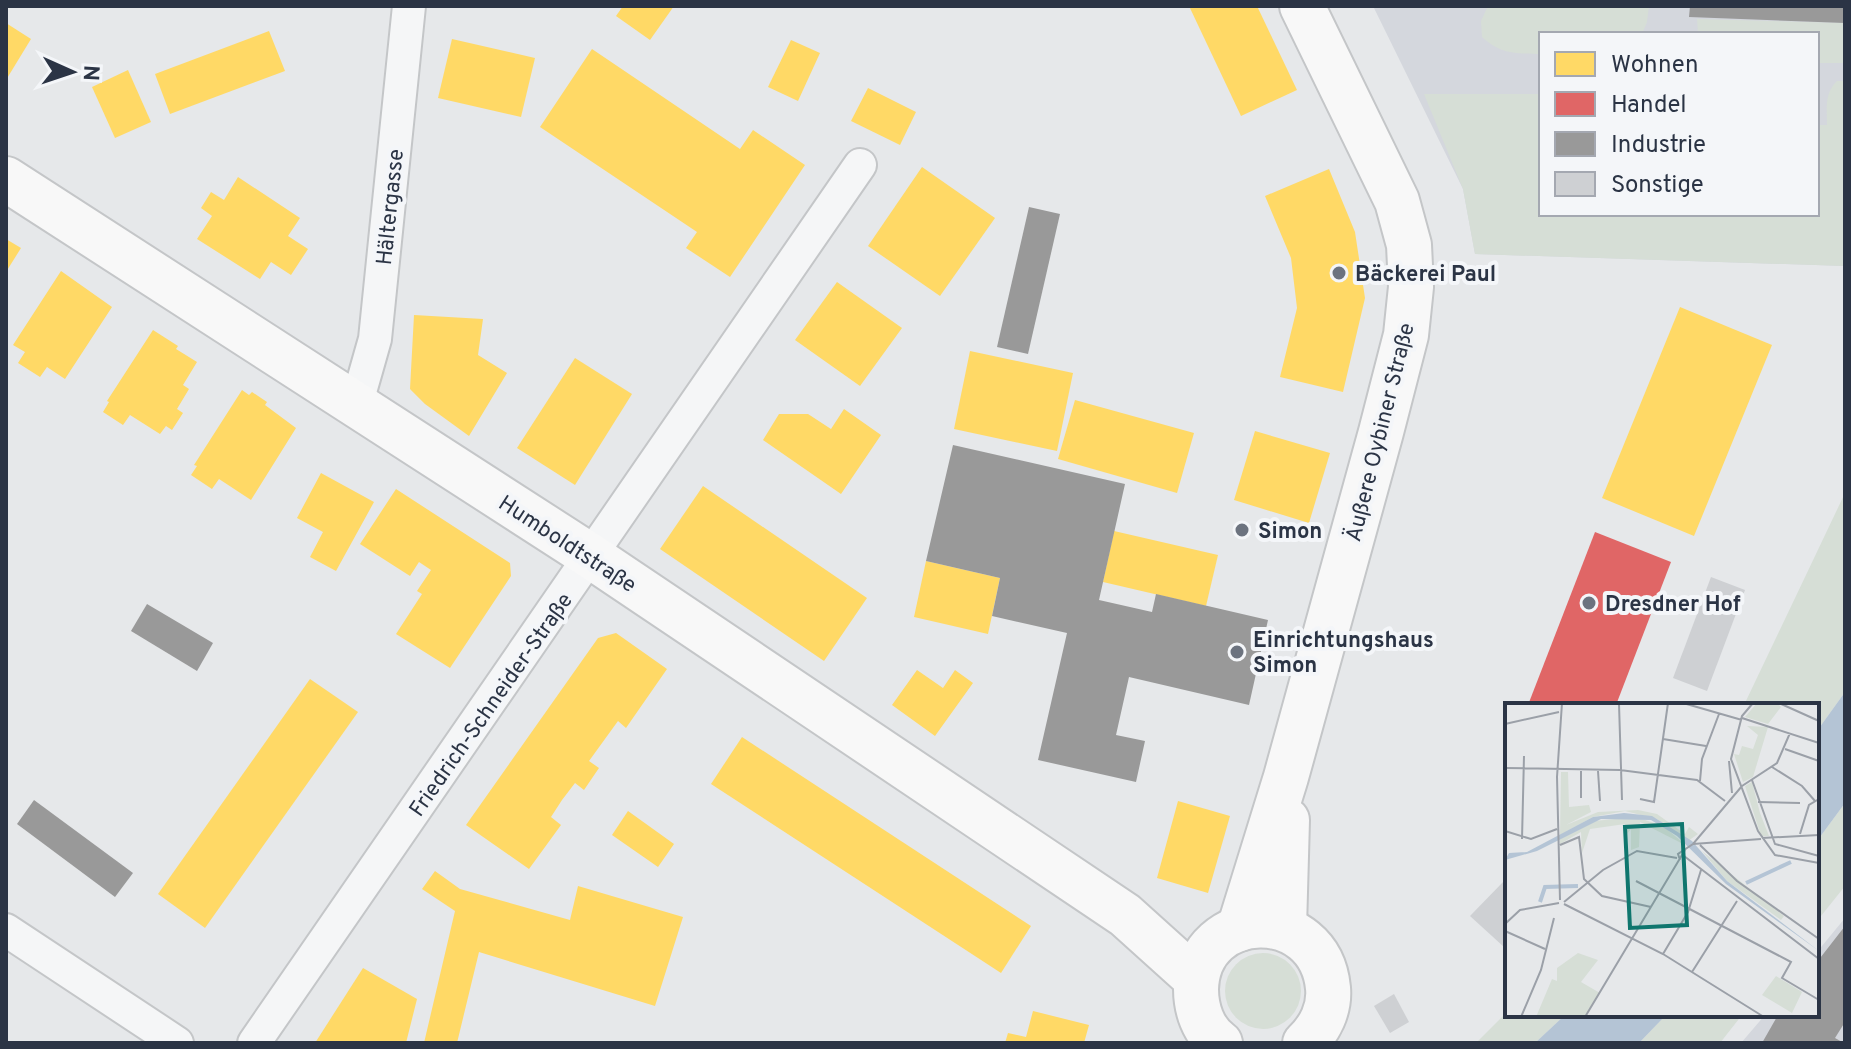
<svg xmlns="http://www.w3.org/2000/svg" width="1851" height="1049" font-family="Overpass,sans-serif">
  <rect width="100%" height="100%" fill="#e6e8ea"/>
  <!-- built -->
  <g fill="#d4d7dd" fill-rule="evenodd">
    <path d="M1373,6H1845V266L1475,254L1463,189ZM1541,34H1817V214H1541Z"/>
    <polygon points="1845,918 1845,1043 1741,1043 1765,1015 1817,1015 1817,952"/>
  </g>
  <!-- green -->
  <g fill="#d6ded6">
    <path d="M1488,6H1649L1647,22L1642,34H1541V54C1515,53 1502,55 1482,37L1481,21Z"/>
    <polygon points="1697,19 1845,23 1845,63 1817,63 1817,34 1698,34"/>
    <path d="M1837,81H1845V266L1475,254L1463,189L1424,94H1541V214H1817V125H1827C1827,108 1824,94 1837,81Z"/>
    <polygon points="1845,493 1845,692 1817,731 1817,705 1744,705"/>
    <polygon points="1845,803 1845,886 1817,921 1817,841"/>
    <circle cx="1263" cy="991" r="38"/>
    <polygon points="1507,1012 1507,1015 1565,1015 1535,1043 1476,1043"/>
    <polygon points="1666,1015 1742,1015 1720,1043 1639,1043"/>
  </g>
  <!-- water -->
  <g fill="#b4c4d5">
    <polygon points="1845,692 1845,803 1817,841 1817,731"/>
    <polygon points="1565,1015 1666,1015 1639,1043 1535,1043"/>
  </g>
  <!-- homes -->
  <g fill="#ffd966">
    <polygon points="623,6 674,6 650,40 616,16"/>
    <polygon points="1189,6 1257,6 1297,90 1241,116"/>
    <polygon points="6,23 31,39 6,80"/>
    <polygon points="269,31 285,71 170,114 155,74"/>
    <polygon points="452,39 535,58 521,117 438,98"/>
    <polygon points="791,40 820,53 798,101 768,87"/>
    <polygon points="592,49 740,149 753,130 805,165 730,277 686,248 697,232 540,127"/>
    <polygon points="128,70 151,122 115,138 92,87"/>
    <polygon points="868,88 916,112 900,145 851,121"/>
    <polygon points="922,167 995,218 940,296 868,246"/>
    <polygon points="1329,169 1355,232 1365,298 1343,392 1280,377 1297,308 1291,258 1265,196"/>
    <polygon points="238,177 300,218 288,236 308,249 291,275 271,262 260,279 197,239 212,216 201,208 211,192 224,200"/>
    <polygon points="6,239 21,248 6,272"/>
    <polygon points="61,271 112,307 65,379 47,367 40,377 18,363 25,352 13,345"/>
    <polygon points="837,282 902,328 860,386 795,340"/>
    <polygon points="1680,307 1772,345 1694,536 1602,498"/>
    <polygon points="414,315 483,319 478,355 507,373 469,436 425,404 410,389"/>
    <polygon points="153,330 178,346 176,349 197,362 183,385 189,389 177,409 183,413 172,430 166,426 160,434 130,415 123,425 103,412 109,402 107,401"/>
    <polygon points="970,351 1073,373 1057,451 954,429"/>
    <polygon points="575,358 632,394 575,485 517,448"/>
    <polygon points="242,390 249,395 252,392 267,402 265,405 296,428 251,500 219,479 212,489 191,475 197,466 194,465"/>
    <polygon points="1075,400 1194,433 1177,493 1058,459"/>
    <polygon points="844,409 881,435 841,494 763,440 779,414 808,414 831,429"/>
    <polygon points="1255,431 1330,453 1309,523 1234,500"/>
    <polygon points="321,473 374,502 336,571 310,557 323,532 297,518"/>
    <polygon points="703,486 867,598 824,661 660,549"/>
    <polygon points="396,489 510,563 511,576 450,668 396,634 422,594 417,591 431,570 419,562 410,576 360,544"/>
    <polygon points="1114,531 1218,555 1206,606 1103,582"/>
    <polygon points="926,561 1000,578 988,634 914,617"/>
    <polygon points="616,633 667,669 626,728 618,721 589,761 599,768 584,790 575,783 562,800 551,817 561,825 529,869 466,825 598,638"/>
    <polygon points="917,670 943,688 955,670 973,683 935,736 892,705"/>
    <polygon points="310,679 358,712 205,928 158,894"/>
    <polygon points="742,737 1031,926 1001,973 711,784"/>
    <polygon points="1178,801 1230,816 1208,893 1157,878"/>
    <polygon points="628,811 674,844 658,867 612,835"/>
    <polygon points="435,871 460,889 570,920 578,886 683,917 655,1006 479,952 457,1043 424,1043 455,911 422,889"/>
    <polygon points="363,968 417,999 406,1043 315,1043"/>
    <polygon points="1033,1011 1089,1025 1084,1043 1005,1043 1008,1033 1026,1037"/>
  </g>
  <!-- shops -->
  <polygon fill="#e06666" points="1595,532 1671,562 1616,705 1528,705"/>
  <!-- industry -->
  <g fill="#999">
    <polygon points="1690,6 1845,6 1845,23 1689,17"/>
    <polygon points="1029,207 1060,214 1028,354 997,347"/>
    <polygon points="953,445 1125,484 1099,600 1152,612 1156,594 1268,620 1249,705 1129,677 1116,735 1145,741 1136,782 1038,760 1067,633 992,616 1000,578 926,561"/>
    <polygon points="147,604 213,643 197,671 131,631"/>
    <polygon points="34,800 133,873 115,897 17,824"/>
    <polygon points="1845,926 1845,1022 1835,1038 1844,1043 1762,1043 1778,1015 1817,1015 1817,962"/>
  </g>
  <!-- building -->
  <g fill="#ced0d3">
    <polygon points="1711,577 1745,590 1707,691 1673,678"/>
    <polygon points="1504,881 1507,883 1507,944 1504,947 1470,916"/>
    <polygon points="1394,994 1409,1022 1390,1033 1374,1006"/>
  </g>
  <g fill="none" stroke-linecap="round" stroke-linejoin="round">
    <!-- street casing -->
    <g stroke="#c4c6c8" stroke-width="36">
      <g id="street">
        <polyline points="356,406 375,339 409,6"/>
        <polyline points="6,930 177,1043"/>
        <polyline points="254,1043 860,165"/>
      </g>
    </g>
    <!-- secondary casing -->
    <g stroke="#c4c6c8" stroke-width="48">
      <g id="secondary">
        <polyline points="6,179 592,557 1125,915 1196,979"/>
        <polyline points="1284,928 1287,820"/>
        <polyline points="1239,929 1286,777 1381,432 1406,335 1411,287 1409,245 1397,201 1302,6"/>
        <path d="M1220,1043C1203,1031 1196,1009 1196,989C1198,906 1320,903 1328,988C1330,1009 1320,1029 1305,1043"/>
      </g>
    </g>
    <!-- street -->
    <use href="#street" stroke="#f5f6f7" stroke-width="32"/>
    <!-- secondary -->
    <use href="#secondary" stroke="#f8f8f8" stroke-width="44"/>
  </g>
  <!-- markers -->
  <g fill="#6c737f" stroke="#f4f6f9" stroke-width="3">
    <circle cx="1339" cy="273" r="8"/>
    <circle cx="1242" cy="530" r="8"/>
    <circle cx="1589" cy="603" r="8"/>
    <circle cx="1237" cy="652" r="8"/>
  </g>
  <g text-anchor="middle" stroke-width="8" stroke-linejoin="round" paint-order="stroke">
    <!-- street labels -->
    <g font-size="22" fill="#2b3445" stroke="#f4f6f9">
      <text transform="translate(389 207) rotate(-84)" y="8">Hältergasse</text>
      <text transform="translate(1379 432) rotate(-76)" y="8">Äußere Oybiner Straße</text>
      <text transform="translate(568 543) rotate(33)" y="8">Humboldtstraße</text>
      <text transform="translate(490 704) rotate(-55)" y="8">Friedrich-Schneider-Straße</text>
    </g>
    <!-- poi labels -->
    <g font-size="22" font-weight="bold" fill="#2b3445" stroke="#f4f6f9" text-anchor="start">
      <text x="1355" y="281">Bäckerei Paul</text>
      <text x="1258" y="538">Simon</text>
      <text x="1605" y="611">Dresdner Hof</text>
      <text x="1253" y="647">Einrichtungshaus<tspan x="1253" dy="25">Simon</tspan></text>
    </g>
  </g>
  <!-- overview -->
  <g transform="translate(1505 703)">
    <rect width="314" height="314" fill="#e6e8ea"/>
    <path d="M252,0H272L276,4L263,21L240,14ZM242,23L263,24L248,74L238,79L229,51L234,52L237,43L248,46L253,32ZM56,69H63L64,104L84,102L86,109L61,122L93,109L133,107L152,111L180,131L184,124L193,131L183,138L152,116L120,108L88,114L55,132ZM247,79L255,110L264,133H256L240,83ZM131,114L158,123L182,143L135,119L134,144L126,147V126L121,132L120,121L85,126L77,150L76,129L55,141V135L89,118ZM197,148L279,213L276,217L222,178ZM73,250L93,257L76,279L95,290L79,314H31L47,276L52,278V265ZM271,273L297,289L287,310L257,292Z" fill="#d6ded6"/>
    <path d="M119,110L147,113L187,138L222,178L314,248L221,181L172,133L146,117L96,116L32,148L0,157L4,150L22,149L88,114Z" fill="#b4c4d5"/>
    <path fill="none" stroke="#b4c4d5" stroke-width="4" d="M241,180L286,159M35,199L40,184L73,183"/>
    <path fill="none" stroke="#9ba0a8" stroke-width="2" d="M87,0H117M178,0L237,17M248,0L237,13L226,56L253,128L270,152L314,160M274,0L314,18M114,1L117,97M237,15L314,40M0,21L54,9M158,36L201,43M280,46L314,58M224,58L227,90M267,64L297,83L310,98M0,65L115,67L192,77L220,98M76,68V95M93,68L95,98M247,77L270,141L314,153M195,78L197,56L214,11M237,83L272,60L285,30M135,96L149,99L163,0M253,99L295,100M0,128L26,136L52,126M295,131L304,102L314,96M257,135L314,132M17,136L19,53M188,141L256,136M55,142L74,134L79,176L97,193L146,204M195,142L232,178L314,236M179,153L314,256M175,157L173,151L188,141L237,83M131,178L286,259L277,275L314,297M55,197L52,74L57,0M59,199L98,167L132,148L172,155M59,201L158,251L259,314M0,221L15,207L54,200M0,228L40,246M158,251L183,209L196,167M187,269L232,198M16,314L36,267L49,215M80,314L180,147"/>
    <path fill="#0f766e" fill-opacity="0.15" stroke="#0f766e" stroke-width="4" d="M177,121L182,222L125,225L120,124Z"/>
    <rect width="314" height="314" fill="none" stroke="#2b3445" stroke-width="4"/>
  </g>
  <!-- border -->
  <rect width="1851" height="1049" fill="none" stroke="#2b3445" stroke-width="16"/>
  <!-- legend -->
  <rect x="1539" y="32" width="280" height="184" fill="#f4f6f9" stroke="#a4a8b1" stroke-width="2"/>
  <rect x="1555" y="52" width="40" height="24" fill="#ffd966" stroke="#a4a8b1" stroke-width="2"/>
  <text x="1611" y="72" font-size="24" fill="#2b3445">Wohnen</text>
  <rect x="1555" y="92" width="40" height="24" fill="#e06666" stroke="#a4a8b1" stroke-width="2"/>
  <text x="1611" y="112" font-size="24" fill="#2b3445">Handel</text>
  <rect x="1555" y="132" width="40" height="24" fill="#999999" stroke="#a4a8b1" stroke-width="2"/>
  <text x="1611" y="152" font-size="24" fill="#2b3445">Industrie</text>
  <rect x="1555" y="172" width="40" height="24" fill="#ced0d3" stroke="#a4a8b1" stroke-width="2"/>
  <text x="1611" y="192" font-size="24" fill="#2b3445">Sonstige</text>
  <!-- north arrow -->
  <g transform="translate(72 72) rotate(93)" stroke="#f4f6f9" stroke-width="6" paint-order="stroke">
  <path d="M0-6L14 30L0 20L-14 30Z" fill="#2b3445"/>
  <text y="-12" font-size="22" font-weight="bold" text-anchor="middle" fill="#2b3445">N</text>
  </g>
</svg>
